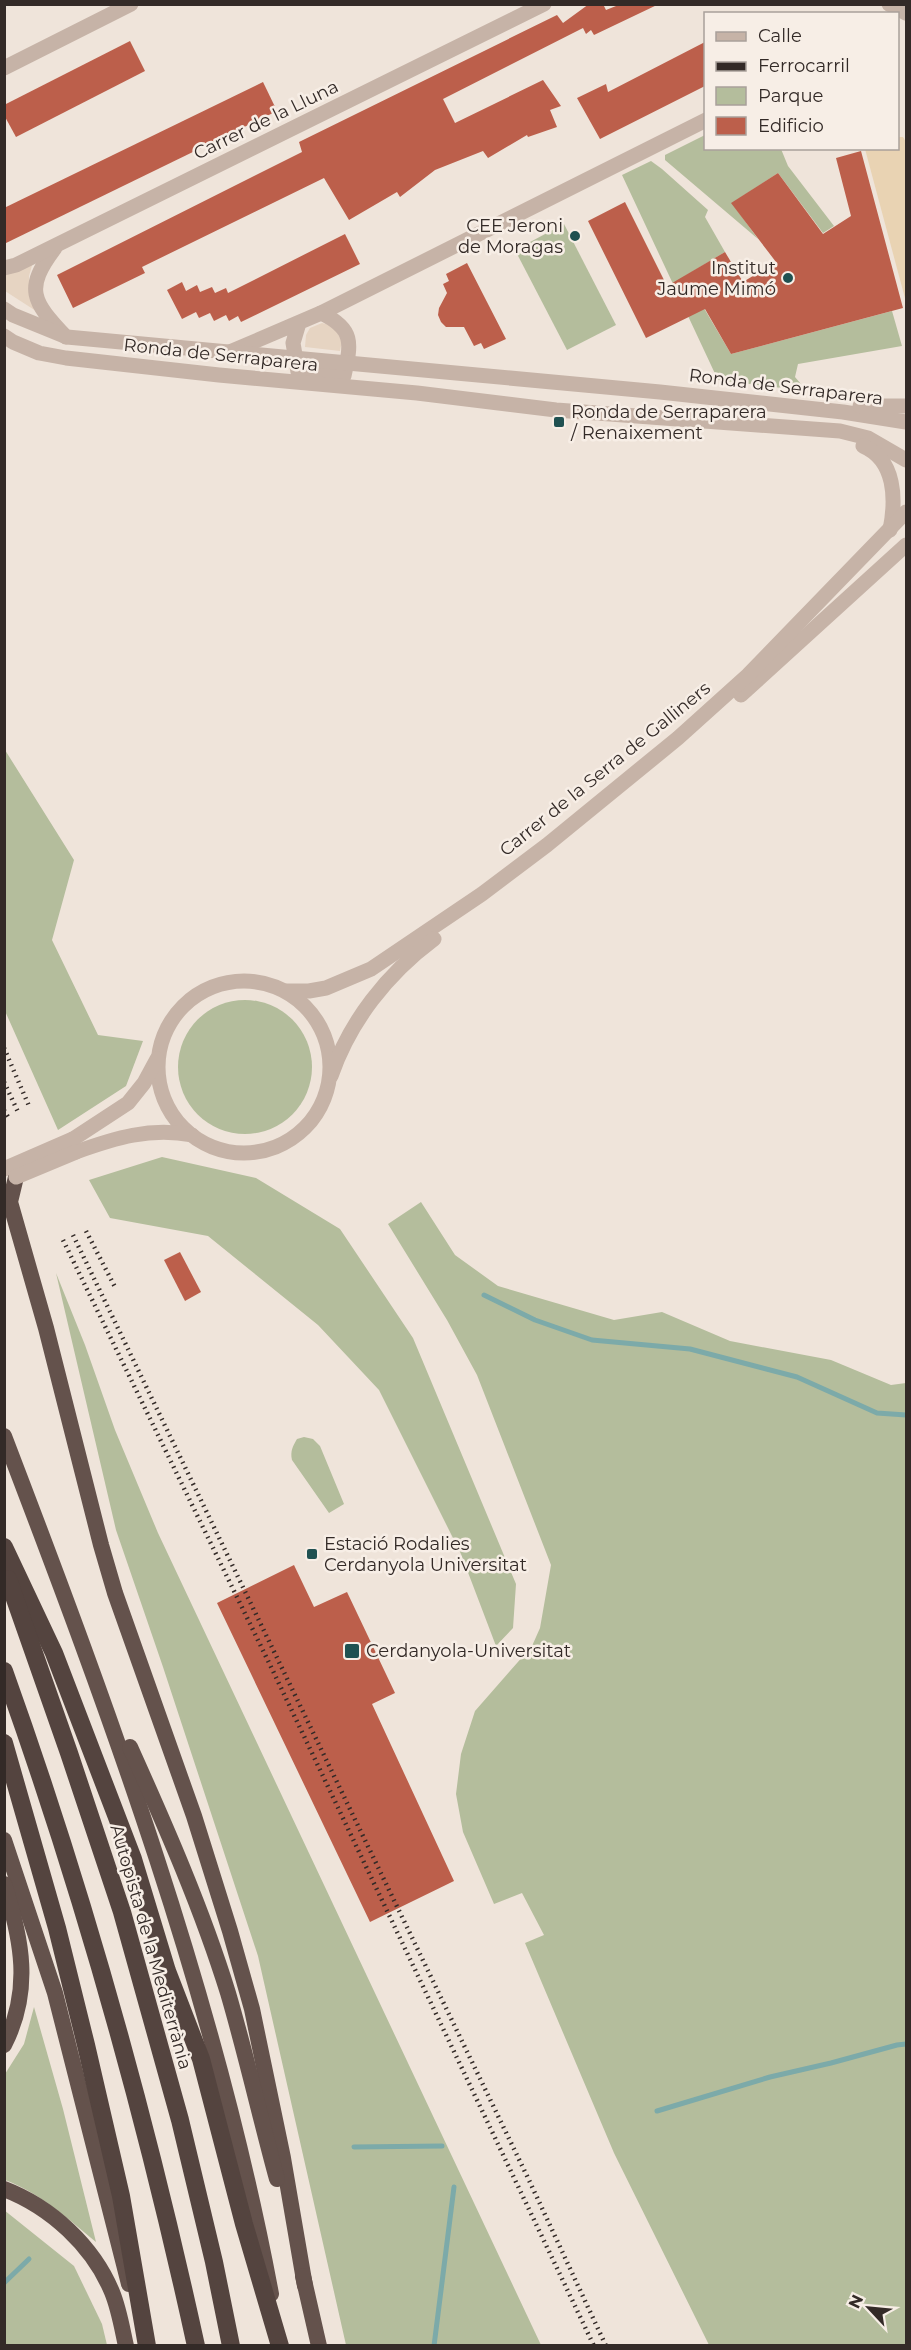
<svg xmlns="http://www.w3.org/2000/svg" width="911" height="2350" font-family="Montserrat,sans-serif">
  <rect width="100%" height="100%" fill="#efe4da"/>
  <!-- green -->
  <g fill="#b4bd9c">
    <polygon points="705,135 706,148 781,149 788,166 834,226 823,233 778,173 732,203 758,239 665,160 665,155"/>
    <polygon points="651,161 662,169 708,210 705,217 725,252 685,276 731,354 892,311 902,346 798,364 795,377 807,391 718,380 622,175"/>
    <polygon points="564,224 616,325 567,350 515,250"/>
    <polygon points="5,750 74,860 52,940 98,1035 143,1041 126,1086 58,1130 5,1011"/>
    <circle cx="245" cy="1067" r="67"/>
    <polygon points="162,1157 256,1178 340,1229 413,1338 516,1584 513,1628 496,1646 461,1554 379,1390 318,1325 208,1236 110,1218 89,1180"/>
    <polygon points="421,1202 455,1255 498,1286 614,1320 662,1312 730,1341 831,1360 891,1385 906,1383 906,2345 709,2345 614,2153 525,1943 544,1935 522,1893 494,1904 463,1832 456,1794 461,1754 475,1711 532,1646 540,1628 551,1565 477,1375 447,1320 388,1224"/>
    <polygon points="56,1273 85,1345 115,1430 158,1533 541,2345 346,2345 258,1956 163,1667 116,1530"/>
    <path d="M304,1437L313,1439L320,1446L344,1504L329,1513L292,1460C290,1451 293,1446 297,1439Z"/>
    <path d="M34,2007L63,2109L96,2242C67,2218 40,2193 5,2180V2074L24,2044Z"/>
    <polygon points="4,2210 74,2266 102,2324 107,2345 5,2345"/>
  </g>
  <!-- sand -->
  <polygon fill="#e9d3b3" points="898,137 903,137 906,142 906,302 865,149 898,148"/>
  <!-- plaza -->
  <g fill="#e6d4c2">
    <polygon points="33,262 29,276 29,290 36,311 5,291 4,276"/>
    <polygon points="322,323 333,326 342,341 340,351 305,347 306,335 310,328"/>
  </g>
  <g fill="none" stroke-linecap="round" stroke-linejoin="round">
    <!-- stream -->
    <g stroke="#7caaa9" stroke-width="5">
      <polyline points="484,1295 535,1320 592,1340 690,1349 797,1377 877,1413 906,1415"/>
      <polyline points="657,2111 770,2077 831,2063 897,2045 906,2044"/>
      <polyline points="354,2147 442,2146"/>
      <polyline points="4,2283 29,2259"/>
      <polyline points="434,2346 454,2187"/>
    </g>
  </g>
  <!-- building -->
  <g fill="#bc5f4b">
    <polygon points="589,4 603,4 606,10 621,4 659,4 594,35 591,30 586,34 583,28 443,99 455,123 543,80 561,106 550,110 557,127 528,137 527,135 488,158 483,151 435,170 400,197 397,192 349,220 324,178 142,267 145,273 73,308 57,275 302,152 299,142 557,15 563,23"/>
    <polygon points="130,41 145,71 16,137 4,115 4,105"/>
    <polygon points="705,42 705,86 600,139 577,98 606,84 608,92"/>
    <polygon points="263,82 277,111 4,244 4,208"/>
    <polygon points="861,151 903,308 731,354 705,309 646,338 588,221 625,202 667,286 725,252 743,282 776,262 731,203 778,173 823,234 851,216 836,158"/>
    <polygon points="345,234 360,264 241,322 238,316 229,321 226,315 214,321 210,313 199,318 196,312 182,319 167,290 182,282 186,291 197,285 200,292 212,287 215,293 226,288 228,293"/>
    <polygon points="467,263 506,339 484,349 481,343 474,346 464,327 446,327 441,322 438,315 439,308 447,293 443,284 449,281 446,274"/>
    <polygon points="180,1252 201,1292 185,1301 164,1260"/>
    <polygon points="294,1565 314,1607 347,1592 395,1693 372,1704 454,1881 370,1922 217,1603"/>
  </g>
  <g fill="none" stroke-linecap="round" stroke-linejoin="round">
    <!-- minor -->
    <g stroke="#c6b3a7" stroke-width="15">
      <polyline points="889,4 906,13"/>
      <polyline points="4,68 131,4"/>
      <path d="M55,248C24,289 32,301 66,337"/>
      <polyline points="4,268 16,265 544,4"/>
      <polyline points="321,313 706,120"/>
      <path d="M230,352L321,313C355,329 351,344 344,376L298,372L293,343L299,323"/>
    </g>
    <!-- tertiary -->
    <g stroke="#c6b3a7" stroke-width="15">
      <polyline points="4,309 13,315 67,337 660,392 843,412 906,422"/>
      <polyline points="4,336 13,342 39,353 66,358 219,375 417,393 556,410 840,431 868,438 906,460"/>
      <polyline points="860,406 906,406"/>
      <path d="M863,446C896,460 896,500 890,530"/>
      <polyline points="741,695 906,545"/>
      <circle cx="244" cy="1067" r="86"/>
      <polyline points="287,991 309,991 326,988 371,969 482,894 547,845 678,738 748,675 906,512"/>
      <path d="M331,1076C350,1021 387,974 434,939"/>
      <polyline points="73,1139 128,1103 144,1083 157,1059"/>
      <path d="M76,1152C115,1138 150,1127 192,1135"/>
    </g>
    <!-- trunk -->
    <g stroke="#64524c" stroke-width="16">
      <polyline points="16,1177 10,1202 46,1328 101,1545 115,1593 194,1816 230,1931 252,2009 283,2158 305,2286"/>
      <path d="M4,1436C111,1716 216,1999 271,2294"/>
      <path d="M130,1747C166,1827 202,1909 228,1993C246,2054 260,2117 277,2179"/>
      <polyline points="4,1840 55,1993 129,2284"/>
      <path d="M4,1884C22,1939 32,1991 4,2045"/>
      <path d="M4,2189C51,2207 93,2246 112,2292C119,2309 122,2328 126,2346"/>
      <polyline points="303,2276 319,2346"/>
    </g>
    <!-- motorway -->
    <g stroke="#54443f" stroke-width="18">
      <polyline points="4,1547 54,1653 133,1859 167,1971 201,2059 244,2224 280,2346"/>
      <polyline points="8,1579 69,1753 122,1912 180,2120 214,2262 231,2346"/>
      <path d="M4,1671C83,1891 146,2117 196,2346"/>
      <polyline points="4,1743 57,1928 86,2045 121,2196 147,2346"/>
    </g>
    <!-- rail -->
    <g stroke="#332a27" stroke-width="4.5" stroke-dasharray="1.5 4.5" stroke-linecap="butt">
      <polyline points="4,1048 29,1106"/>
      <polyline points="4,1082 18,1112"/>
      <polyline points="4,1110 8,1117"/>
      <polyline points="86,1231 115,1287"/>
      <polyline points="73,1235 528,2178 606,2346"/>
      <polyline points="63,1240 273,1671 594,2346"/>
    </g>
    <!-- tertiary-bridge -->
    <g stroke="#c6b3a7" stroke-width="15">
      <polyline points="4,1169 73,1139"/>
      <polyline points="16,1177 76,1152"/>
    </g>
  </g>
  <!-- markers -->
  <g fill="#205151" stroke="#f7eee6" stroke-width="2">
    <circle cx="575" cy="236" r="6"/>
    <circle cx="788" cy="278" r="6"/>
    <rect x="553" y="416" width="12" height="12" rx="3"/>
    <rect x="306" y="1548" width="12" height="12" rx="3"/>
    <rect x="344" y="1643" width="16" height="16" rx="3"/>
  </g>
  <g text-anchor="middle" stroke-width="5" stroke-linejoin="round" paint-order="stroke">
    <!-- street labels -->
    <g font-size="18" fill="#332a27" stroke="#f7eee6">
      <text transform="translate(266 120) rotate(-26)" y="6">Carrer de la Lluna</text>
      <text transform="translate(221 355) rotate(6)" y="6">Ronda de Serraparera</text>
      <text transform="translate(786 387) rotate(7)" y="6">Ronda de Serraparera</text>
      <text transform="translate(605 769) rotate(-39)" y="6">Carrer de la Serra de Galliners</text>
      <text transform="translate(151 1947) rotate(74)" y="6">Autopista de la Mediterrània</text>
    </g>
    <!-- poi labels -->
    <g font-size="18" fill="#332a27" stroke="#f7eee6" text-anchor="start">
      <text x="563" y="232" text-anchor="end">CEE Jeroni<tspan x="563" dy="21">de Moragas</tspan></text>
      <text x="776" y="274" text-anchor="end">Institut<tspan x="776" dy="21">Jaume Mimó</tspan></text>
      <text x="571" y="418">Ronda de Serraparera<tspan x="571" dy="21">/ Renaixement</tspan></text>
      <text x="324" y="1550">Estació Rodalies<tspan x="324" dy="21">Cerdanyola Universitat</tspan></text>
      <text x="366" y="1657">Cerdanyola-Universitat</text>
    </g>
  </g>
  <!-- border -->
  <rect width="911" height="2350" fill="none" stroke="#332a27" stroke-width="12"/>
  <!-- legend -->
  <rect x="704" y="12" width="195" height="138" fill="#f7eee6" stroke="#a9a09a" stroke-width="1.5"/>
  <rect x="716" y="32" width="30" height="9" fill="#c6b3a7" stroke="#a9a09a" stroke-width="1.5"/>
  <text x="758" y="42" font-size="18" fill="#332a27">Calle</text>
  <rect x="716" y="62" width="30" height="9" fill="#332a27" stroke="#a9a09a" stroke-width="1.5"/>
  <text x="758" y="72" font-size="18" fill="#332a27">Ferrocarril</text>
  <rect x="716" y="87" width="30" height="18" fill="#b4bd9c" stroke="#a9a09a" stroke-width="1.5"/>
  <text x="758" y="102" font-size="18" fill="#332a27">Parque</text>
  <rect x="716" y="117" width="30" height="18" fill="#bc5f4b" stroke="#a9a09a" stroke-width="1.5"/>
  <text x="758" y="132" font-size="18" fill="#332a27">Edificio</text>
  <!-- north arrow -->
  <g transform="translate(869 2308) rotate(296)" stroke="#f7eee6" stroke-width="4.5" paint-order="stroke">
  <path d="M0-4.5L10 22L0 15L-10 22Z" fill="#332a27"/>
  <text y="-9" font-size="16" font-weight="bold" text-anchor="middle" fill="#332a27">N</text>
  </g>
</svg>
